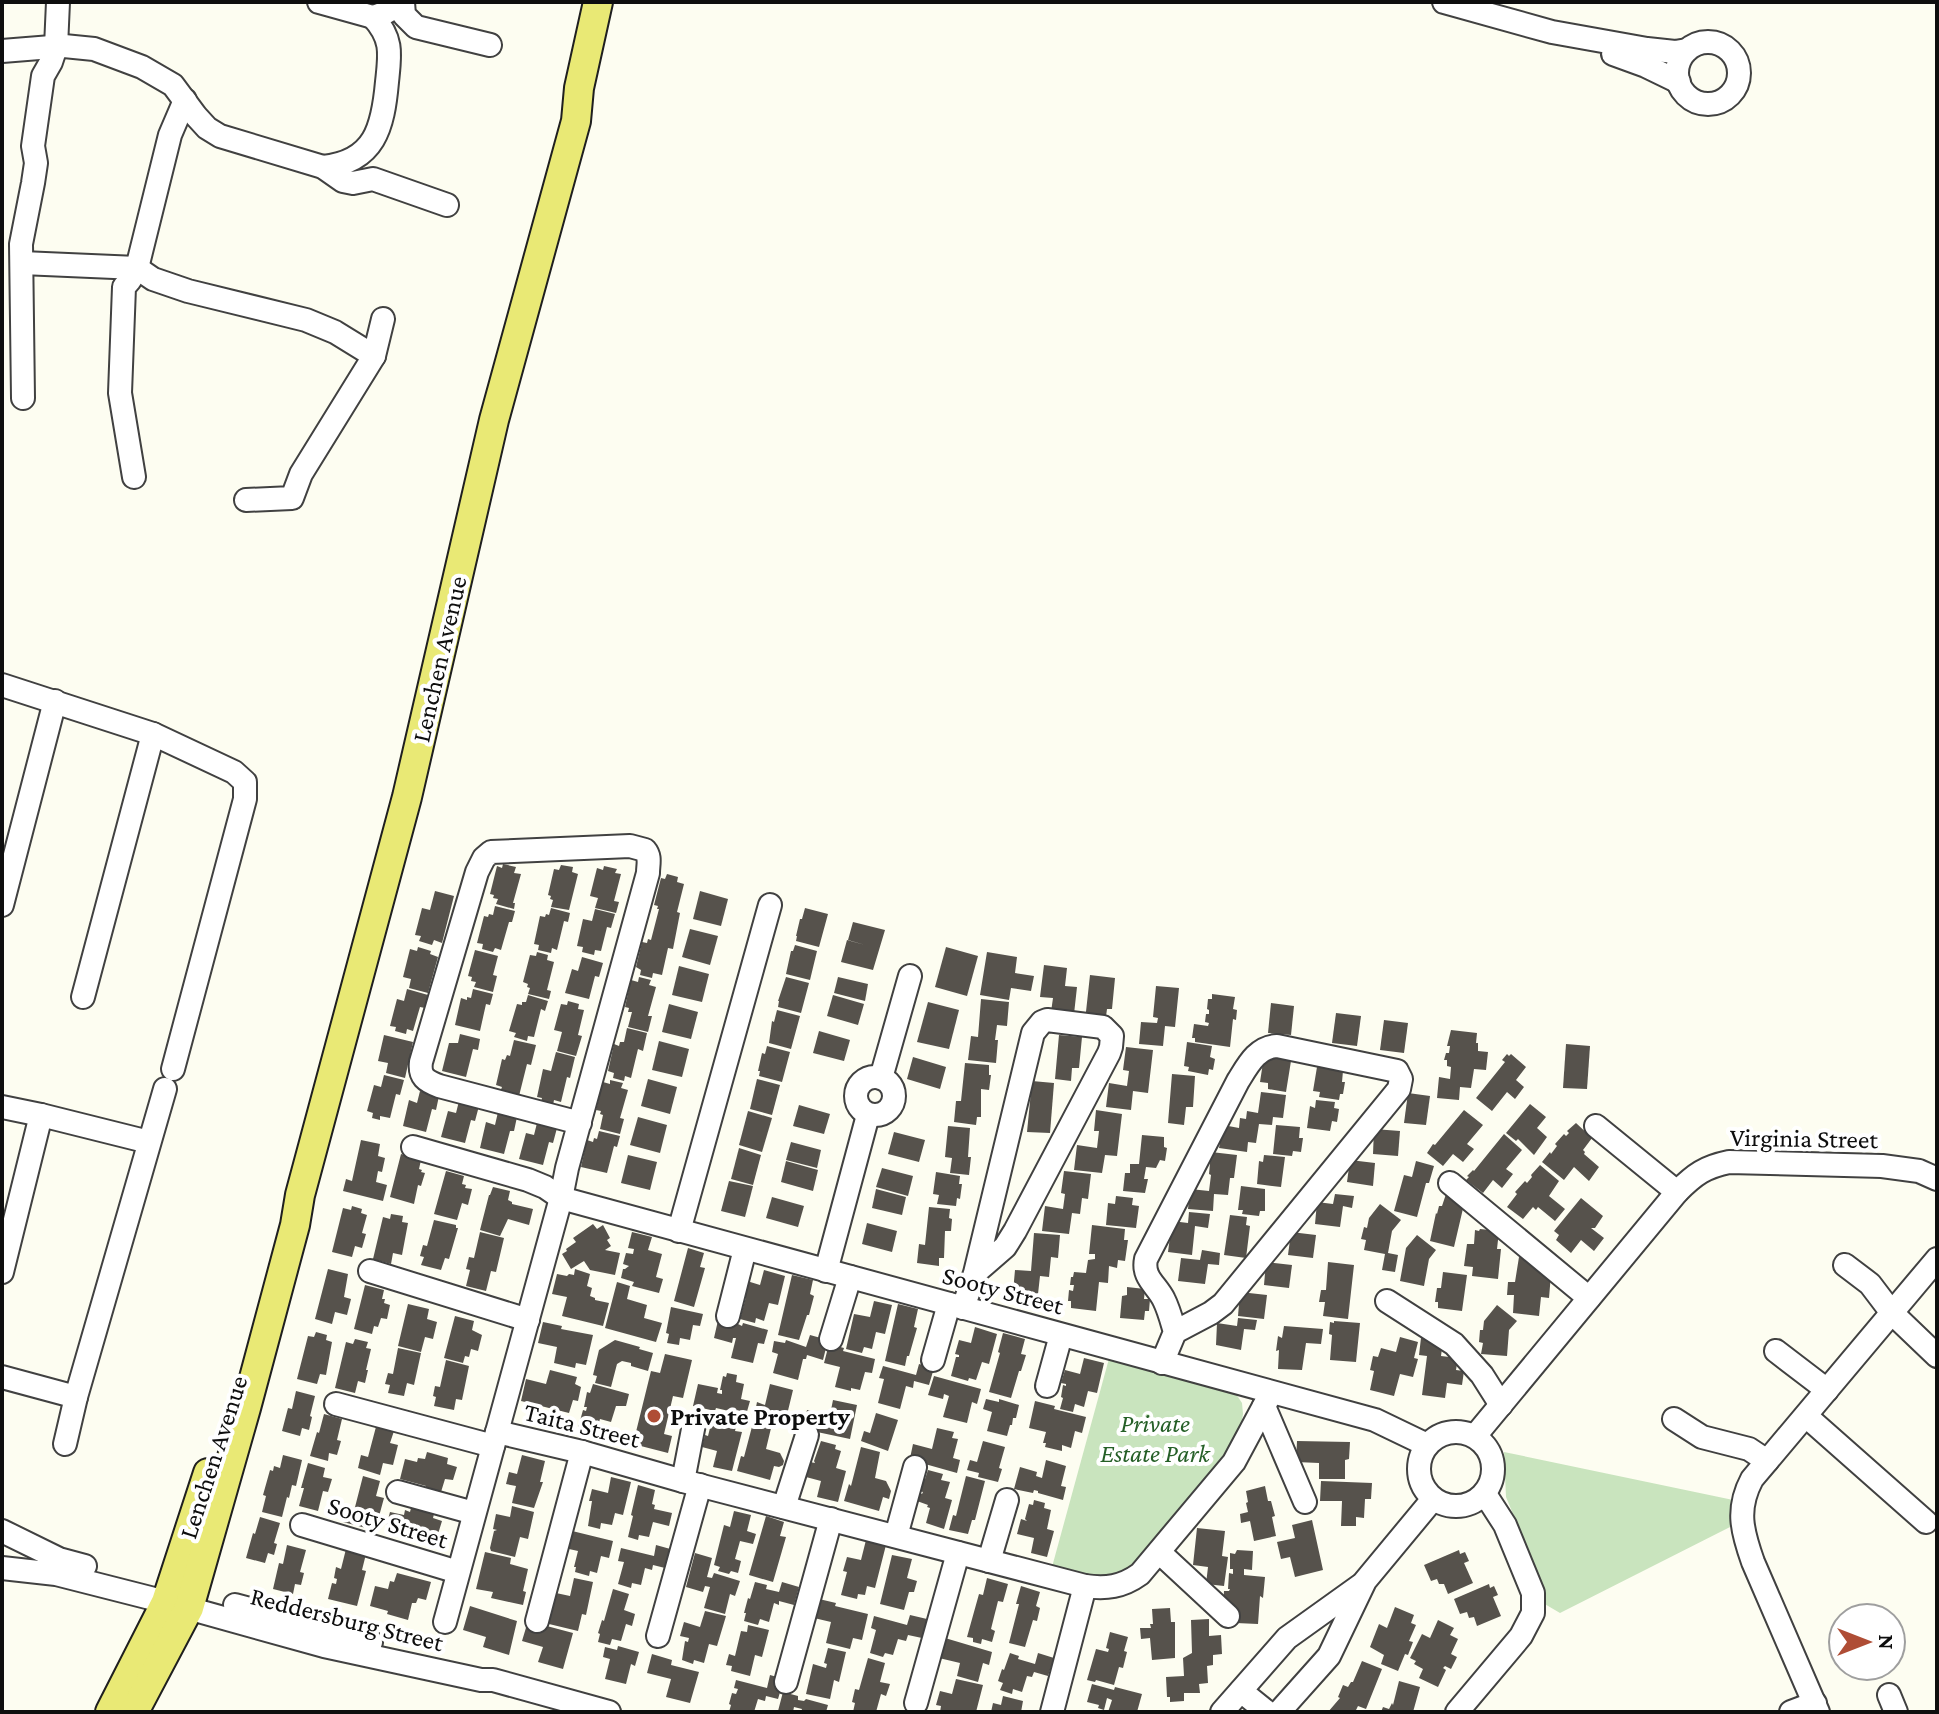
<svg xmlns="http://www.w3.org/2000/svg" width="1939" height="1714" font-family="'Crimson Pro',serif">
  <rect width="100%" height="100%" fill="#fdfdf1"/>
  <!-- green -->
  <g fill="#c9e4be">
    <path d="M1110,1355L1234,1391L1242,1403L1243,1414L1241,1426L1230,1450L1133,1565C1108,1585 1080,1574 1052,1567Z"/>
    <polygon points="1504,1452 1738,1501 1736,1524 1560,1613 1543,1603 1542,1584 1506,1497"/>
  </g>
  <!-- building -->
  <g fill="#56524c">
    <polygon points="503,864 516,867 514,873 521,874 513,903 515,903 514,909 496,904 498,899 493,898 494,895 490,894 497,866 502,868"/>
    <polygon points="561,865 573,867 572,872 578,874 569,910 551,907 553,900 550,899 551,896 548,895 554,869 559,870"/>
    <polygon points="604,866 617,869 615,873 621,874 614,901 619,902 616,913 595,908 598,898 590,896 597,868 603,870"/>
    <polygon points="667,874 678,877 677,882 684,884 677,912 680,913 673,949 668,948 662,975 653,973 652,978 640,975 641,970 636,967 642,942 647,943 648,939 651,940 659,909 657,909 658,906 654,905 661,878 665,879"/>
    <polygon points="435,891 454,896 442,943 434,940 432,945 419,941 421,936 415,935 422,908 430,910"/>
    <polygon points="700,891 728,899 721,926 693,919"/>
    <polygon points="495,906 515,911 512,922 509,922 501,950 495,948 493,952 482,949 483,944 477,943 484,916 488,917 489,914 493,915"/>
    <polygon points="551,908 570,913 568,922 564,921 557,950 552,948 551,953 538,950 539,945 534,944 540,916 545,917 546,914 549,915"/>
    <polygon points="805,908 828,914 819,947 796,941 797,936 796,936 800,919 802,919"/>
    <polygon points="595,909 615,914 611,928 607,927 601,951 595,950 594,955 582,952 583,947 577,946 583,919 592,921"/>
    <polygon points="853,922 885,930 873,970 841,962 847,940 865,945 848,940"/>
    <polygon points="690,929 718,936 710,965 682,957"/>
    <polygon points="795,945 817,951 810,980 786,974 791,951 793,951"/>
    <polygon points="418,947 431,951 430,954 438,957 428,993 409,988 411,979 403,977 410,949 417,951"/>
    <polygon points="946,947 978,956 967,996 935,987"/>
    <polygon points="475,950 498,956 493,975 497,976 493,992 474,987 476,982 471,981 472,977 468,976"/>
    <polygon points="537,952 548,955 547,960 554,962 547,990 551,991 549,999 528,994 530,988 527,987 528,984 523,982 530,955 536,956"/>
    <polygon points="987,952 1017,957 1015,973 1034,976 1031,991 1011,988 1009,1000 980,995"/>
    <polygon points="582,957 603,963 599,977 595,976 589,999 565,993 572,969 578,971"/>
    <polygon points="1044,965 1067,968 1065,986 1077,987 1074,1014 1051,1012 1053,998 1040,997"/>
    <polygon points="679,966 709,974 702,1002 672,995"/>
    <polygon points="1090,975 1115,978 1112,1009 1107,1009 1105,1024 1085,1021"/>
    <polygon points="639,977 651,980 649,985 656,987 648,1016 652,1016 648,1032 628,1027 632,1012 628,1012 629,1008 625,1007 631,980 638,982"/>
    <polygon points="786,977 809,983 801,1013 778,1007 779,1001 778,1001"/>
    <polygon points="838,977 868,984 865,1001 834,993"/>
    <polygon points="1156,986 1179,988 1175,1027 1165,1026 1163,1046 1139,1044 1141,1022 1157,1023 1158,1018 1153,1017"/>
    <polygon points="407,989 428,995 425,1008 420,1007 413,1031 407,1029 406,1034 395,1031 396,1027 390,1026 397,999 404,1001"/>
    <polygon points="473,989 493,994 490,1005 486,1004 480,1031 455,1025 461,998 467,1000 467,997 471,998"/>
    <polygon points="1212,994 1235,997 1233,1009 1237,1010 1236,1020 1233,1019 1230,1047 1195,1042 1195,1038 1192,1038 1194,1024 1208,1026 1209,1023 1205,1022 1206,1014 1209,1014 1209,1010 1207,1009 1208,999 1212,999"/>
    <polygon points="528,995 548,1001 545,1011 541,1009 534,1037 528,1036 527,1041 514,1037 516,1033 509,1031 517,1004 522,1005 522,1002 526,1002"/>
    <polygon points="833,995 864,1004 858,1025 827,1016"/>
    <polygon points="981,999 1009,1002 1007,1026 997,1025 995,1040 998,1040 996,1063 968,1060 971,1036 978,1037"/>
    <polygon points="568,1001 579,1004 578,1009 584,1010 578,1035 582,1036 576,1056 557,1051 562,1032 554,1030 561,1004 567,1005"/>
    <polygon points="928,1002 959,1010 949,1049 917,1042"/>
    <polygon points="1271,1003 1294,1006 1291,1035 1268,1033"/>
    <polygon points="669,1004 698,1012 691,1039 662,1032"/>
    <polygon points="777,1010 800,1016 791,1049 769,1043 772,1021 774,1022"/>
    <polygon points="1336,1013 1361,1016 1357,1046 1332,1043"/>
    <polygon points="1384,1020 1408,1023 1404,1053 1380,1050"/>
    <polygon points="627,1028 647,1033 643,1051 638,1049 631,1078 625,1076 624,1081 613,1078 614,1073 608,1071 614,1044 619,1046 620,1042 624,1042"/>
    <polygon points="1451,1030 1477,1033 1476,1043 1478,1043 1478,1051 1488,1052 1486,1070 1474,1069 1471,1088 1460,1087 1459,1100 1437,1098 1439,1077 1450,1079 1451,1067 1447,1066 1447,1060 1444,1060 1446,1053 1449,1053 1450,1046 1447,1046"/>
    <polygon points="819,1031 850,1040 844,1061 813,1053"/>
    <polygon points="460,1034 480,1039 478,1050 473,1049 466,1077 442,1071 449,1043 458,1043"/>
    <polygon points="384,1035 413,1042 405,1078 386,1073 388,1063 378,1061"/>
    <polygon points="1059,1035 1082,1037 1079,1068 1072,1068 1071,1081 1055,1079"/>
    <polygon points="514,1040 536,1045 531,1065 527,1064 519,1096 500,1092 502,1087 496,1085 502,1059 505,1060 507,1055 510,1056"/>
    <polygon points="659,1041 689,1049 682,1077 652,1070"/>
    <polygon points="1187,1042 1212,1046 1210,1057 1215,1059 1213,1070 1209,1069 1208,1075 1188,1071 1189,1067 1184,1066"/>
    <polygon points="1566,1044 1590,1046 1587,1089 1563,1088"/>
    <polygon points="767,1046 790,1052 782,1082 759,1076 760,1071 758,1071 762,1053 765,1054"/>
    <polygon points="1126,1047 1153,1050 1148,1093 1133,1091 1131,1110 1106,1107 1109,1083 1127,1086 1129,1071 1123,1070"/>
    <polygon points="556,1052 575,1057 570,1078 567,1077 561,1102 554,1100 553,1105 541,1102 542,1098 537,1097 543,1069 551,1071"/>
    <polygon points="1507,1054 1509,1056 1511,1054 1526,1067 1516,1080 1524,1087 1515,1099 1507,1092 1492,1111 1476,1098 1505,1062 1502,1060"/>
    <polygon points="1264,1056 1291,1061 1286,1092 1268,1089 1268,1083 1260,1082"/>
    <polygon points="913,1057 946,1067 940,1089 907,1079"/>
    <polygon points="965,1063 989,1065 989,1075 991,1075 989,1090 981,1089 981,1117 977,1117 976,1125 954,1122 956,1101 961,1101"/>
    <polygon points="1317,1067 1343,1071 1342,1082 1345,1082 1343,1094 1340,1094 1339,1100 1319,1097 1320,1092 1313,1091"/>
    <polygon points="1172,1074 1195,1076 1193,1107 1186,1107 1184,1125 1168,1123"/>
    <polygon points="384,1075 404,1080 400,1095 396,1094 390,1118 380,1116 380,1120 372,1118 373,1113 367,1111 374,1085 381,1087"/>
    <polygon points="648,1079 677,1087 670,1114 641,1106"/>
    <polygon points="757,1079 780,1085 772,1115 750,1109"/>
    <polygon points="610,1080 623,1083 621,1088 628,1090 620,1118 624,1119 620,1134 600,1129 603,1115 600,1114 601,1111 596,1110 603,1082 610,1084"/>
    <polygon points="1032,1081 1054,1083 1050,1133 1027,1132"/>
    <polygon points="420,1091 439,1096 436,1110 432,1109 426,1132 403,1126 409,1100 417,1103"/>
    <polygon points="1261,1092 1286,1095 1283,1118 1273,1117 1272,1125 1259,1124 1256,1143 1248,1142 1247,1152 1219,1148 1223,1125 1239,1128 1240,1118 1246,1119 1247,1111 1258,1113"/>
    <polygon points="1408,1093 1430,1096 1426,1125 1404,1123"/>
    <polygon points="1316,1100 1335,1102 1334,1108 1339,1109 1337,1122 1332,1121 1330,1131 1307,1128 1310,1106 1315,1108"/>
    <polygon points="459,1101 479,1106 475,1121 471,1120 465,1143 441,1137 448,1111 456,1113"/>
    <polygon points="1530,1104 1546,1117 1537,1128 1547,1137 1534,1155 1518,1139 1516,1141 1506,1133"/>
    <polygon points="799,1105 830,1114 824,1134 793,1126"/>
    <polygon points="1096,1110 1122,1114 1117,1156 1105,1155 1102,1173 1074,1170 1077,1145 1097,1148 1099,1131 1094,1131"/>
    <polygon points="1464,1110 1483,1125 1467,1144 1474,1149 1463,1162 1453,1154 1443,1166 1427,1153 1433,1144 1435,1145"/>
    <polygon points="748,1111 772,1118 762,1152 739,1145"/>
    <polygon points="498,1112 517,1117 514,1131 510,1131 504,1154 480,1148 486,1122 495,1125"/>
    <polygon points="638,1117 667,1125 660,1153 630,1145"/>
    <polygon points="537,1123 557,1128 553,1143 549,1142 543,1165 519,1159 526,1133 534,1135"/>
    <polygon points="1576,1123 1592,1138 1583,1150 1585,1152 1584,1154 1599,1167 1589,1181 1574,1167 1564,1180 1542,1162 1550,1152 1551,1154 1557,1146 1555,1144 1564,1134 1566,1136 1569,1133 1567,1131"/>
    <polygon points="1276,1125 1300,1127 1299,1138 1303,1138 1301,1152 1293,1151 1292,1156 1273,1154"/>
    <polygon points="948,1126 970,1128 968,1157 971,1157 969,1175 950,1173 952,1158 945,1157"/>
    <polygon points="1374,1129 1400,1131 1398,1156 1373,1154"/>
    <polygon points="599,1131 620,1136 617,1147 614,1146 607,1173 581,1167 587,1140 593,1142 594,1138 597,1139"/>
    <polygon points="894,1132 925,1140 919,1162 888,1154"/>
    <polygon points="1504,1134 1522,1150 1506,1169 1513,1174 1502,1188 1493,1180 1483,1193 1466,1180 1469,1177 1467,1176 1473,1170 1474,1171"/>
    <polygon points="1142,1135 1164,1137 1164,1147 1167,1148 1165,1161 1160,1160 1156,1168 1146,1167 1144,1179 1148,1179 1145,1193 1123,1191 1125,1173 1130,1173 1130,1164 1139,1164"/>
    <polygon points="361,1140 380,1144 378,1156 385,1158 382,1172 378,1171 376,1182 387,1185 383,1201 343,1191 346,1179 352,1181"/>
    <polygon points="791,1142 821,1150 817,1168 786,1160"/>
    <polygon points="739,1148 761,1155 753,1185 731,1179"/>
    <polygon points="1211,1152 1237,1155 1234,1178 1230,1178 1228,1195 1214,1194 1213,1211 1188,1209 1190,1189 1209,1191 1211,1175 1209,1174"/>
    <polygon points="401,1154 421,1160 419,1169 422,1170 421,1172 425,1173 421,1186 418,1185 414,1204 390,1197"/>
    <polygon points="628,1155 657,1162 650,1190 621,1183"/>
    <polygon points="1264,1155 1285,1157 1281,1187 1257,1184 1259,1161 1263,1162"/>
    <polygon points="1350,1160 1375,1163 1373,1186 1347,1182"/>
    <polygon points="786,1161 818,1170 813,1191 781,1182"/>
    <polygon points="1416,1161 1434,1166 1429,1183 1426,1183 1417,1217 1394,1211 1404,1175 1412,1177"/>
    <polygon points="1540,1165 1559,1181 1549,1196 1565,1209 1555,1221 1538,1207 1536,1210 1533,1207 1523,1219 1507,1207 1517,1194 1515,1192 1525,1181 1527,1183 1532,1177 1531,1175"/>
    <polygon points="882,1168 913,1176 908,1196 876,1187"/>
    <polygon points="446,1171 464,1176 462,1184 466,1185 465,1188 472,1189 468,1205 462,1203 457,1220 434,1214"/>
    <polygon points="1064,1171 1091,1174 1088,1199 1082,1198 1080,1214 1072,1213 1069,1234 1042,1231 1045,1206 1063,1209 1065,1194 1061,1193"/>
    <polygon points="936,1172 960,1176 959,1184 962,1184 960,1199 957,1198 956,1206 937,1204 939,1195 933,1194"/>
    <polygon points="729,1181 753,1186 745,1217 721,1211"/>
    <polygon points="1241,1186 1265,1189 1265,1211 1260,1211 1259,1216 1242,1214 1243,1210 1238,1210"/>
    <polygon points="493,1187 510,1191 508,1200 512,1202 512,1204 533,1209 529,1225 508,1219 500,1236 480,1230 489,1195 490,1195"/>
    <polygon points="876,1189 906,1197 902,1215 872,1208"/>
    <polygon points="1447,1191 1465,1200 1454,1247 1430,1241 1436,1213 1437,1214 1439,1206 1442,1206"/>
    <polygon points="1335,1194 1354,1196 1352,1208 1343,1206 1340,1227 1315,1224 1317,1202 1333,1204"/>
    <polygon points="1116,1196 1133,1198 1132,1205 1139,1206 1136,1228 1106,1225 1108,1203 1115,1204"/>
    <polygon points="772,1197 804,1206 798,1227 766,1218"/>
    <polygon points="1581,1198 1603,1216 1595,1228 1591,1228 1604,1238 1594,1251 1581,1240 1571,1253 1556,1240 1559,1235 1554,1231"/>
    <polygon points="1380,1204 1401,1220 1392,1231 1388,1253 1398,1255 1395,1272 1382,1270 1385,1254 1364,1250 1366,1240 1361,1239 1364,1227 1367,1228 1369,1218"/>
    <polygon points="352,1206 362,1209 361,1213 367,1215 362,1233 366,1234 362,1248 355,1246 352,1257 332,1252 343,1208 351,1210"/>
    <polygon points="929,1207 950,1209 949,1218 952,1219 951,1231 945,1231 944,1258 939,1258 939,1266 917,1263 919,1244 925,1245"/>
    <polygon points="1189,1212 1210,1214 1208,1228 1195,1226 1192,1255 1168,1252 1172,1221 1188,1223"/>
    <polygon points="391,1214 403,1216 402,1222 408,1223 402,1255 393,1253 391,1264 373,1259 383,1217 390,1219"/>
    <polygon points="1230,1215 1247,1217 1246,1225 1250,1226 1246,1258 1224,1255"/>
    <polygon points="434,1220 456,1225 456,1228 458,1228 449,1259 445,1258 441,1270 421,1265 424,1257 420,1256 423,1245 427,1246"/>
    <polygon points="867,1223 897,1231 892,1252 862,1244"/>
    <polygon points="593,1224 597,1229 603,1225 610,1238 607,1240 611,1246 605,1250 620,1253 615,1275 590,1270 584,1261 571,1269 562,1254 567,1251 566,1249 576,1242 573,1238"/>
    <polygon points="1092,1225 1125,1229 1124,1240 1128,1240 1125,1261 1118,1260 1117,1268 1109,1266 1108,1283 1099,1282 1096,1311 1071,1308 1071,1301 1068,1301 1069,1290 1073,1291 1074,1285 1070,1285 1071,1277 1073,1277 1074,1272 1086,1273 1088,1260 1095,1259 1095,1254 1089,1254"/>
    <polygon points="1480,1229 1499,1231 1497,1249 1501,1249 1498,1279 1472,1276 1473,1267 1464,1266 1467,1244 1474,1244 1475,1230 1479,1231"/>
    <polygon points="480,1232 504,1238 496,1272 491,1271 486,1291 466,1286 470,1270 466,1269 469,1257 474,1258"/>
    <polygon points="632,1232 652,1237 648,1250 662,1254 656,1277 663,1279 659,1293 632,1286 634,1282 621,1278 623,1269 625,1269 629,1266 623,1264 626,1253 633,1254 634,1249 628,1248"/>
    <polygon points="1291,1232 1316,1235 1313,1258 1288,1255"/>
    <polygon points="1034,1233 1060,1235 1058,1258 1051,1257 1049,1277 1040,1276 1038,1294 1013,1292 1015,1270 1031,1271"/>
    <polygon points="1417,1235 1436,1250 1429,1259 1424,1286 1400,1281 1406,1248"/>
    <polygon points="688,1248 704,1253 700,1267 705,1268 694,1307 674,1301"/>
    <polygon points="1202,1250 1220,1253 1219,1265 1208,1264 1205,1284 1178,1281 1181,1258 1200,1260"/>
    <polygon points="1519,1257 1535,1260 1551,1274 1549,1298 1541,1297 1539,1316 1513,1313 1514,1295 1507,1295 1508,1282 1515,1282"/>
    <polygon points="1266,1262 1292,1265 1289,1288 1264,1285"/>
    <polygon points="1328,1262 1354,1265 1348,1319 1323,1316 1325,1302 1319,1302 1321,1290 1326,1290"/>
    <polygon points="328,1269 348,1274 344,1297 351,1299 347,1315 335,1312 332,1324 315,1319"/>
    <polygon points="575,1269 590,1274 587,1286 592,1288 590,1296 595,1298 595,1300 609,1303 603,1326 562,1316 567,1297 552,1294 557,1274 567,1276 569,1274 574,1275"/>
    <polygon points="764,1270 785,1276 778,1305 769,1303 764,1321 756,1318 755,1323 740,1319 746,1297 743,1296 747,1281 760,1285"/>
    <polygon points="1443,1272 1467,1275 1462,1311 1438,1308 1438,1302 1435,1302 1437,1288 1441,1288"/>
    <polygon points="792,1275 813,1280 810,1294 814,1296 809,1315 807,1315 799,1340 778,1335"/>
    <polygon points="617,1282 630,1286 627,1299 647,1305 644,1318 662,1323 656,1342 605,1328"/>
    <polygon points="365,1285 384,1290 382,1299 385,1299 384,1303 390,1305 387,1319 381,1318 378,1327 374,1326 372,1334 354,1329"/>
    <polygon points="1127,1287 1145,1289 1144,1299 1150,1299 1149,1311 1145,1311 1144,1320 1120,1318 1122,1296 1127,1295"/>
    <polygon points="1240,1292 1267,1295 1264,1319 1238,1316"/>
    <polygon points="874,1301 892,1305 885,1334 876,1332 872,1349 864,1347 862,1353 846,1349 854,1314 870,1317"/>
    <polygon points="408,1304 429,1309 427,1319 437,1322 433,1339 425,1337 421,1352 398,1346"/>
    <polygon points="898,1304 918,1309 914,1327 917,1328 909,1356 907,1356 905,1366 885,1361"/>
    <polygon points="1497,1305 1517,1321 1509,1330 1507,1356 1481,1354 1483,1343 1479,1342 1480,1330 1483,1330 1484,1321"/>
    <polygon points="671,1307 703,1314 700,1326 693,1325 690,1340 680,1338 679,1345 667,1343 669,1334 666,1333"/>
    <polygon points="455,1316 474,1321 472,1330 482,1335 478,1351 471,1349 469,1357 465,1356 463,1363 444,1358"/>
    <polygon points="719,1316 738,1322 738,1324 742,1326 743,1323 768,1330 764,1344 758,1343 753,1363 731,1358 736,1338 733,1338 732,1343 714,1338"/>
    <polygon points="1238,1318 1257,1320 1255,1330 1244,1329 1241,1350 1216,1345 1217,1323 1237,1326"/>
    <polygon points="1334,1321 1360,1323 1356,1362 1330,1360 1332,1335 1329,1334 1330,1322 1334,1323"/>
    <polygon points="543,1322 562,1326 561,1329 593,1335 586,1365 576,1363 575,1368 554,1363 557,1347 538,1343"/>
    <polygon points="1284,1326 1323,1329 1321,1344 1306,1343 1302,1370 1278,1369 1279,1350 1276,1351 1278,1336 1282,1338"/>
    <polygon points="975,1327 997,1334 989,1364 982,1362 976,1380 969,1378 968,1381 951,1376 956,1357 959,1357 959,1355 955,1354 959,1340 971,1343"/>
    <polygon points="316,1332 327,1335 326,1340 332,1342 326,1375 320,1374 317,1384 297,1379 308,1336 314,1337"/>
    <polygon points="1003,1333 1025,1339 1021,1354 1026,1355 1021,1371 1019,1371 1011,1398 989,1392 1000,1353 998,1352"/>
    <polygon points="810,1335 828,1340 823,1360 807,1355 806,1359 803,1359 798,1380 773,1373 778,1354 772,1352 774,1341 785,1343 786,1340 806,1347"/>
    <polygon points="1400,1337 1418,1342 1414,1358 1418,1359 1413,1377 1400,1374 1394,1396 1370,1390 1374,1371 1370,1370 1373,1356 1378,1357 1381,1348 1396,1352"/>
    <polygon points="1421,1338 1443,1341 1441,1356 1458,1358 1456,1370 1464,1371 1462,1385 1447,1383 1445,1398 1422,1395 1427,1356 1419,1355"/>
    <polygon points="355,1339 368,1342 366,1348 371,1349 366,1370 368,1370 365,1383 358,1381 355,1393 335,1388 346,1342 353,1344"/>
    <polygon points="615,1340 640,1347 639,1349 653,1353 648,1371 631,1366 631,1363 622,1361 617,1364 611,1387 595,1383 597,1376 593,1375 599,1350"/>
    <polygon points="829,1344 844,1348 843,1351 875,1359 872,1373 865,1372 860,1390 851,1388 851,1391 835,1387 840,1367 824,1363"/>
    <polygon points="398,1348 421,1353 414,1385 407,1383 404,1396 388,1393 390,1385 385,1384 388,1373 393,1374"/>
    <polygon points="665,1354 692,1360 683,1398 673,1396 664,1434 672,1436 668,1453 633,1444 651,1371 660,1373"/>
    <polygon points="1084,1358 1104,1363 1097,1393 1088,1391 1084,1407 1075,1404 1073,1412 1060,1409 1063,1398 1061,1397 1063,1385 1066,1386 1066,1384 1061,1383 1065,1370 1080,1374"/>
    <polygon points="446,1360 469,1366 462,1400 456,1399 454,1410 434,1406 436,1397 433,1396 435,1386 440,1387"/>
    <polygon points="919,1364 934,1368 929,1385 914,1381 913,1388 906,1386 900,1409 878,1403 884,1379 879,1378 883,1366 916,1375"/>
    <polygon points="550,1370 577,1377 575,1384 581,1387 578,1401 573,1400 569,1413 521,1401 526,1379 546,1384"/>
    <polygon points="727,1373 737,1375 736,1382 744,1384 741,1399 750,1401 746,1415 716,1408 715,1411 693,1406 698,1384 718,1388 717,1393 722,1394 722,1390 720,1390 723,1376 726,1377"/>
    <polygon points="934,1376 981,1389 977,1404 972,1402 967,1423 943,1417 949,1396 944,1394 943,1399 928,1395"/>
    <polygon points="593,1384 629,1394 626,1406 616,1406 611,1422 600,1419 596,1432 578,1428 583,1410 586,1411 587,1407 584,1407 587,1392 590,1393"/>
    <polygon points="770,1384 793,1390 785,1423 766,1418 767,1415 755,1412 757,1402 765,1405"/>
    <polygon points="296,1391 315,1396 310,1416 312,1417 309,1430 302,1428 300,1436 282,1431 288,1408 292,1409"/>
    <polygon points="986,1399 999,1402 999,1399 1019,1405 1016,1418 1013,1418 1012,1425 1010,1425 1007,1436 987,1431 992,1412 983,1409"/>
    <polygon points="833,1400 857,1405 850,1439 803,1429 807,1410 830,1415"/>
    <polygon points="1035,1401 1055,1406 1054,1409 1086,1417 1082,1433 1075,1431 1071,1448 1062,1445 1062,1451 1045,1447 1046,1443 1043,1443 1046,1432 1029,1428"/>
    <polygon points="717,1413 730,1416 728,1421 737,1423 735,1431 742,1432 732,1471 713,1467 717,1451 702,1447 705,1435 708,1436 712,1420 714,1421"/>
    <polygon points="876,1413 898,1420 888,1451 861,1441 864,1431 870,1433"/>
    <polygon points="324,1414 342,1419 337,1440 341,1441 337,1455 329,1453 328,1461 310,1456 317,1432 319,1433"/>
    <polygon points="754,1419 772,1424 766,1449 780,1453 784,1461 783,1465 779,1467 774,1466 770,1480 737,1471 741,1456 744,1457"/>
    <polygon points="377,1423 395,1428 390,1443 398,1445 393,1465 383,1463 380,1475 358,1468 361,1455 368,1457"/>
    <polygon points="937,1428 954,1432 952,1438 958,1439 953,1458 960,1460 957,1473 925,1464 909,1463 913,1444 932,1449"/>
    <polygon points="821,1441 836,1445 835,1449 841,1451 836,1468 846,1471 838,1502 817,1497 821,1481 806,1477 810,1462 815,1463 814,1461"/>
    <polygon points="983,1441 1005,1447 999,1468 1002,1469 998,1482 978,1477 979,1473 967,1470 970,1460 977,1462"/>
    <polygon points="1297,1441 1350,1442 1349,1459 1345,1460 1345,1479 1319,1479 1319,1463 1296,1462"/>
    <polygon points="861,1447 880,1452 875,1478 886,1481 891,1491 889,1499 883,1497 879,1511 844,1501 849,1484 851,1486"/>
    <polygon points="427,1452 448,1458 447,1464 457,1467 453,1480 445,1479 441,1492 426,1488 426,1486 400,1479 405,1459 417,1462 418,1458 425,1459"/>
    <polygon points="283,1455 302,1460 296,1486 292,1485 289,1498 287,1497 282,1517 262,1512 266,1496 263,1495 270,1470 273,1471 274,1466 280,1468"/>
    <polygon points="522,1455 545,1461 540,1482 543,1482 534,1508 512,1503 516,1486 506,1484 509,1472 517,1474"/>
    <polygon points="1046,1460 1066,1466 1061,1486 1066,1487 1063,1500 1038,1493 1038,1491 1034,1490 1033,1493 1014,1489 1020,1467 1037,1472 1036,1476 1042,1478"/>
    <polygon points="308,1463 325,1468 323,1477 332,1479 328,1492 323,1491 318,1511 299,1506 304,1488 301,1488"/>
    <polygon points="928,1470 943,1474 941,1480 950,1482 945,1498 952,1500 944,1529 926,1523 930,1508 927,1507 928,1505 917,1501 920,1493 922,1494 923,1492 919,1491 923,1478 925,1479"/>
    <polygon points="363,1476 380,1481 376,1496 384,1498 378,1520 368,1518 366,1528 343,1522 347,1509 354,1511"/>
    <polygon points="966,1476 985,1481 975,1520 972,1520 968,1534 949,1530 953,1515 956,1516"/>
    <polygon points="611,1477 631,1482 623,1515 615,1513 612,1525 601,1523 600,1529 588,1526 592,1501 589,1501 592,1489 608,1493"/>
    <polygon points="1321,1481 1372,1483 1371,1499 1365,1499 1364,1518 1356,1517 1356,1526 1341,1526 1342,1501 1320,1501"/>
    <polygon points="638,1485 655,1490 652,1504 655,1505 654,1509 672,1513 669,1526 653,1522 649,1537 639,1535 638,1540 628,1537 633,1516 631,1515"/>
    <polygon points="1265,1486 1268,1501 1271,1501 1275,1516 1272,1517 1276,1536 1254,1541 1250,1521 1241,1523 1240,1514 1248,1512 1246,1503 1248,1502 1246,1491"/>
    <polygon points="1034,1500 1045,1503 1044,1508 1051,1510 1047,1529 1054,1531 1047,1557 1031,1553 1034,1538 1017,1534 1021,1519 1027,1521 1025,1519 1029,1504 1033,1505"/>
    <polygon points="412,1504 435,1510 433,1518 442,1521 438,1534 431,1532 428,1544 385,1531 390,1512 404,1515 405,1510 410,1512"/>
    <polygon points="512,1506 534,1512 528,1539 520,1537 515,1557 491,1551 490,1548 494,1531 497,1530 493,1529 496,1514 510,1517"/>
    <polygon points="734,1511 751,1515 747,1531 756,1534 753,1544 740,1541 735,1559 741,1561 738,1573 731,1571 729,1574 718,1571 720,1567 714,1565 724,1525 730,1527"/>
    <polygon points="766,1516 784,1522 780,1536 786,1537 773,1582 749,1575"/>
    <polygon points="260,1517 280,1523 274,1543 277,1544 274,1555 268,1553 265,1563 246,1558 253,1533 255,1534"/>
    <polygon points="1312,1520 1323,1570 1295,1577 1290,1557 1281,1559 1277,1542 1295,1538 1292,1525"/>
    <polygon points="1197,1528 1225,1531 1222,1556 1228,1557 1224,1586 1206,1584 1208,1567 1193,1565"/>
    <polygon points="564,1529 613,1541 609,1558 601,1556 597,1573 590,1571 589,1576 575,1572 576,1567 574,1567 578,1551 560,1547"/>
    <polygon points="866,1540 886,1545 875,1588 867,1586 865,1595 858,1594 857,1599 841,1595 847,1572 843,1571 847,1557 861,1560"/>
    <polygon points="287,1545 306,1550 300,1572 304,1573 301,1585 295,1584 293,1594 273,1589 279,1563 283,1564"/>
    <polygon points="656,1545 674,1550 669,1569 653,1565 652,1570 645,1568 641,1585 632,1583 631,1588 618,1584 624,1562 618,1561 621,1548 654,1556"/>
    <polygon points="346,1549 366,1554 362,1570 366,1571 357,1606 328,1599 332,1583 336,1584 337,1579 334,1578 336,1567 341,1569"/>
    <polygon points="1237,1550 1253,1551 1252,1570 1244,1569 1244,1575 1265,1577 1263,1598 1260,1596 1258,1624 1236,1623 1237,1608 1223,1607 1224,1591 1229,1591 1230,1589 1228,1589 1229,1573 1233,1574 1233,1569 1230,1569 1230,1553 1235,1554"/>
    <polygon points="1459,1550 1460,1554 1465,1552 1469,1561 1464,1563 1473,1583 1448,1594 1444,1584 1439,1584 1437,1579 1431,1581 1424,1565"/>
    <polygon points="485,1552 511,1558 510,1564 528,1569 523,1591 526,1592 523,1605 491,1598 493,1592 476,1589"/>
    <polygon points="695,1553 712,1558 707,1577 712,1578 714,1573 740,1581 735,1596 730,1594 725,1614 704,1608 710,1587 705,1586 703,1592 686,1587"/>
    <polygon points="892,1555 912,1559 907,1578 917,1581 914,1592 909,1592 904,1610 880,1604"/>
    <polygon points="397,1573 431,1582 426,1600 418,1598 416,1603 412,1603 408,1620 387,1614 388,1611 370,1606 375,1586 388,1589 390,1581 394,1582"/>
    <polygon points="574,1578 593,1582 586,1615 582,1614 578,1631 549,1624 556,1593 570,1596"/>
    <polygon points="987,1578 1008,1584 1003,1602 998,1601 991,1629 995,1631 992,1642 982,1639 981,1644 973,1642 973,1638 967,1637 979,1594 983,1595"/>
    <polygon points="755,1582 767,1585 766,1589 779,1592 782,1582 799,1587 794,1605 779,1601 779,1605 774,1603 769,1622 760,1619 758,1625 744,1621 746,1613 744,1613 748,1598 750,1599"/>
    <polygon points="1489,1584 1490,1588 1494,1586 1498,1595 1493,1597 1501,1616 1477,1626 1474,1617 1469,1618 1467,1612 1460,1614 1454,1599"/>
    <polygon points="1021,1586 1040,1592 1036,1606 1040,1608 1037,1621 1033,1620 1025,1647 1009,1643 1019,1604 1016,1604"/>
    <polygon points="613,1589 629,1594 624,1610 635,1614 632,1626 626,1624 621,1641 612,1639 610,1645 598,1642 600,1634 598,1633 602,1620 604,1621"/>
    <polygon points="819,1599 836,1603 835,1606 868,1614 862,1640 853,1638 850,1649 826,1643 831,1622 814,1618"/>
    <polygon points="470,1606 517,1621 509,1655 483,1647 486,1637 463,1630"/>
    <polygon points="1395,1607 1414,1615 1411,1623 1416,1625 1409,1641 1413,1642 1408,1655 1405,1654 1398,1671 1381,1664 1384,1655 1370,1647 1379,1624 1387,1628"/>
    <polygon points="1170,1608 1171,1622 1175,1622 1175,1658 1152,1660 1150,1638 1141,1639 1140,1628 1151,1628 1150,1624 1153,1624 1152,1609"/>
    <polygon points="705,1611 726,1616 717,1646 709,1644 704,1663 694,1660 693,1664 682,1660 685,1641 688,1642 689,1638 680,1636 684,1622 700,1627"/>
    <polygon points="910,1615 927,1619 922,1638 908,1635 906,1641 898,1639 893,1655 885,1653 883,1657 870,1653 876,1630 871,1628 874,1616 907,1625"/>
    <polygon points="1209,1619 1209,1636 1221,1635 1222,1654 1213,1655 1213,1665 1207,1666 1208,1683 1199,1684 1200,1693 1184,1693 1184,1701 1170,1702 1170,1697 1167,1697 1166,1677 1184,1676 1183,1658 1192,1653 1191,1620"/>
    <polygon points="1438,1620 1454,1628 1450,1635 1458,1639 1451,1654 1457,1657 1451,1669 1445,1666 1443,1668 1446,1670 1438,1687 1419,1678 1423,1669 1414,1664 1416,1661 1410,1658 1422,1634 1430,1638"/>
    <polygon points="528,1621 573,1633 563,1669 538,1662 543,1647 522,1641"/>
    <polygon points="748,1625 769,1630 762,1657 755,1655 750,1676 731,1671 732,1666 726,1665 729,1654 735,1656 741,1631 747,1632"/>
    <polygon points="1110,1632 1128,1637 1124,1651 1127,1652 1123,1668 1119,1667 1114,1685 1096,1680 1095,1682 1087,1680 1096,1649 1108,1652 1109,1649 1106,1648"/>
    <polygon points="945,1638 992,1652 989,1665 983,1663 978,1682 957,1676 960,1663 939,1658"/>
    <polygon points="618,1646 639,1652 635,1666 631,1664 626,1684 605,1679 610,1659 603,1657 605,1647 617,1650"/>
    <polygon points="828,1648 846,1652 839,1682 834,1680 830,1699 806,1694 813,1664 826,1668 827,1664 824,1663"/>
    <polygon points="1010,1653 1019,1656 1018,1659 1035,1664 1038,1653 1054,1658 1048,1676 1034,1672 1032,1677 1027,1676 1022,1692 1013,1689 1012,1694 1000,1690 1003,1683 998,1681 1002,1669 1004,1670"/>
    <polygon points="652,1654 672,1660 671,1665 699,1672 690,1703 666,1697 671,1679 647,1673"/>
    <polygon points="868,1658 885,1663 880,1682 890,1684 886,1696 881,1694 876,1712 868,1710 867,1712 853,1712 855,1703 852,1702 855,1689 859,1690"/>
    <polygon points="1362,1661 1382,1669 1366,1709 1358,1706 1355,1712 1328,1712 1340,1698 1338,1697 1343,1685 1348,1687 1351,1682 1353,1682"/>
    <polygon points="770,1675 784,1679 778,1699 766,1696 765,1701 758,1699 754,1712 729,1712 731,1705 729,1704 732,1693 736,1694 738,1689 734,1688 736,1680 767,1688"/>
    <polygon points="956,1679 983,1685 976,1712 940,1712 941,1706 936,1705 940,1691 952,1694"/>
    <polygon points="1399,1681 1420,1687 1413,1712 1381,1712 1383,1707 1389,1709 1392,1703 1393,1705"/>
    <polygon points="1092,1684 1114,1690 1115,1687 1142,1694 1137,1712 1108,1712 1112,1700 1107,1698 1104,1710 1098,1708 1099,1705 1087,1702"/>
    <polygon points="783,1692 798,1696 798,1700 804,1701 806,1699 828,1705 826,1712 801,1712 802,1709 794,1707 793,1712 778,1711"/>
    <polygon points="1003,1696 1023,1701 1021,1712 991,1712 993,1703 1001,1705"/>
  </g>
  <g fill="none" stroke-linecap="round" stroke-linejoin="round">
    <!-- minor casing -->
    <g stroke="#414141" stroke-width="26">
      <g id="minor">
        <polyline points="319,2 373,17 387,12"/>
        <polyline points="403,2 404,15 416,27 490,45"/>
        <polyline points="1444,2 1552,32 1647,49 1675,52 1687,50"/>
        <circle cx="1708" cy="73" r="31"/>
        <polyline points="2,51 64,46 94,49 142,67 173,85 196,116 207,128 220,136 323,167 343,181 353,183 373,179 447,205"/>
        <polyline points="1613,54 1646,66 1679,82"/>
        <path d="M323,167C375,162 383,127 387,82C390,54 393,39 373,17"/>
        <polyline points="22,263 137,268 153,279 188,291 306,320 335,332 374,356"/>
        <polyline points="23,398 21,244 33,183 36,163 33,146 43,76 51,62 56,47 58,2"/>
        <polyline points="134,477 120,393 124,287 130,280 137,268 170,135 185,100"/>
        <polyline points="246,500 292,498 301,474 374,356 383,319"/>
        <polyline points="2,685 153,734 234,772 245,782 245,799 173,1069"/>
        <polyline points="2,905 55,701"/>
        <polyline points="83,997 153,734"/>
        <circle cx="875" cy="1096" r="19"/>
        <polyline points="881,1078 910,976"/>
        <polyline points="2,1107 41,1115 149,1142"/>
        <polyline points="1596,1126 1677,1192"/>
        <polyline points="413,1147 528,1180 545,1187 561,1198 1375,1420 1427,1445"/>
        <polyline points="1450,1183 1589,1298"/>
        <polyline points="679,1231 770,905"/>
        <polyline points="1845,1265 1870,1284 1892,1313 1937,1356"/>
        <polyline points="370,1271 528,1320"/>
        <polyline points="826,1271 868,1115"/>
        <polyline points="2,1272 41,1115"/>
        <polyline points="1387,1301 1454,1344 1482,1375 1501,1405"/>
        <polyline points="963,1308 975,1273 1033,1033 1042,1022 1047,1020 1103,1027 1112,1036 1111,1047 1109,1053 1015,1231 1005,1247 975,1273"/>
        <polyline points="728,1316 745,1249"/>
        <polyline points="831,1339 850,1277"/>
        <polyline points="1776,1351 1827,1390"/>
        <polyline points="933,1360 949,1304"/>
        <path d="M1162,1363L1175,1332L1211,1313L1223,1304L1399,1089L1401,1079L1397,1071L1277,1046C1257,1047 1248,1065 1238,1081L1146,1259C1142,1278 1157,1285 1164,1300C1169,1310 1172,1322 1175,1332"/>
        <polyline points="2,1377 76,1397"/>
        <polyline points="1047,1386 1061,1335"/>
        <polyline points="336,1404 493,1446"/>
        <polyline points="1264,1406 1305,1502"/>
        <polyline points="1806,1416 1926,1522"/>
        <polyline points="1674,1419 1702,1437 1749,1449 1767,1461"/>
        <circle cx="1456" cy="1469" r="37"/>
        <path d="M497,1432L582,1452L683,1481L1085,1586C1106,1589 1122,1587 1140,1574L1234,1462L1271,1393"/>
        <path d="M1475,1436L1677,1192C1695,1174 1705,1167 1729,1162L1882,1166L1919,1171L1937,1179"/>
        <polyline points="65,1444 76,1397 165,1089"/>
        <polyline points="683,1481 694,1424"/>
        <polyline points="398,1492 474,1513"/>
        <polyline points="784,1507 807,1435"/>
        <polyline points="302,1525 458,1572"/>
        <polyline points="2,1531 59,1559 85,1566"/>
        <polyline points="896,1536 915,1467"/>
        <polyline points="1159,1552 1228,1616"/>
        <polyline points="989,1561 1007,1500"/>
        <polyline points="2,1568 56,1574 166,1602 324,1646 481,1680 493,1680 609,1712"/>
        <polyline points="235,1605 371,1642"/>
        <polyline points="537,1621 582,1452"/>
        <path d="M445,1622L561,1198L567,1168L648,873C648,864 651,857 645,850L630,846L491,852L484,858L477,872L421,1062C419,1077 426,1081 439,1086L580,1123"/>
        <polyline points="658,1636 700,1485"/>
        <polyline points="786,1682 831,1519"/>
        <polyline points="1241,1691 1267,1712"/>
        <polyline points="1889,1695 1896,1712"/>
        <polyline points="916,1703 958,1553"/>
        <polyline points="1052,1712 1085,1586"/>
        <polyline points="1222,1712 1287,1638 1361,1585"/>
        <polyline points="1279,1712 1329,1656 1365,1581 1433,1499"/>
        <polyline points="1457,1712 1521,1636 1533,1613 1533,1593 1505,1525 1485,1494"/>
        <polyline points="1791,1712 1815,1703"/>
        <path d="M1818,1712L1753,1562C1742,1531 1736,1509 1752,1479L1937,1259"/>
      </g>
    </g>
    <!-- major casing -->
    <g stroke="#1f1f1f" stroke-width="32">
      <g id="major">
        <polyline points="110,1712 166,1602 208,1473"/>
        <polyline points="134,1712 189,1608 246,1408 295,1225 300,1195 407,797 494,420 576,121 579,88 598,2"/>
      </g>
    </g>
    <!-- minor -->
    <use href="#minor" stroke="#fff" stroke-width="22"/>
    <!-- major -->
    <use href="#major" stroke="#e9e975" stroke-width="28"/>
  </g>
  <!-- markers -->
  <circle fill="#af4d35" stroke="#fff" stroke-width="3" cx="654" cy="1416" r="8"/>
  <g text-anchor="middle" stroke-width="8" stroke-linejoin="round" paint-order="stroke">
    <!-- street labels -->
    <g font-size="26" fill="#0e0e0e" stroke="#fff">
      <text transform="translate(439 659) rotate(-77)" y="9">Lenchen Avenue</text>
      <text transform="translate(1804 1138) rotate(1)" y="9">Virginia Street</text>
      <text transform="translate(1003 1290) rotate(15)" y="9">Sooty Street</text>
      <text transform="translate(582 1425) rotate(14)" y="9">Taita Street</text>
      <text transform="translate(213 1457) rotate(-72)" y="9">Lenchen Avenue</text>
      <text transform="translate(388 1522) rotate(17)" y="9">Sooty Street</text>
      <text transform="translate(347 1619) rotate(14)" y="9">Reddersburg Street</text>
    </g>
    <!-- poi labels -->
    <g font-size="26" font-weight="bold" fill="#0e0e0e" stroke="#fff" text-anchor="start">
      <text x="670" y="1425">Private Property</text>
    </g>
    <!-- park labels -->
    <g font-size="26" font-style="italic" fill="#255f27" stroke="#fff">
      <text x="1155" y="1432">Private<tspan x="1155" dy="30">Estate Park</tspan></text>
    </g>
  </g>
  <!-- border -->
  <rect width="1939" height="1714" fill="none" stroke="#0e0e0e" stroke-width="8"/>
  <!-- north arrow -->
  <g transform="translate(1867 1642) rotate(90)"><circle r="38" fill="#ffffff" stroke="#9f9f9f" stroke-width="2"/>
  <path d="M0-6L14 30L0 20L-14 30Z" fill="#af4d35"/>
  <text y="-12" font-size="22" font-weight="bold" text-anchor="middle" fill="#0e0e0e">N</text>
  </g>
</svg>
